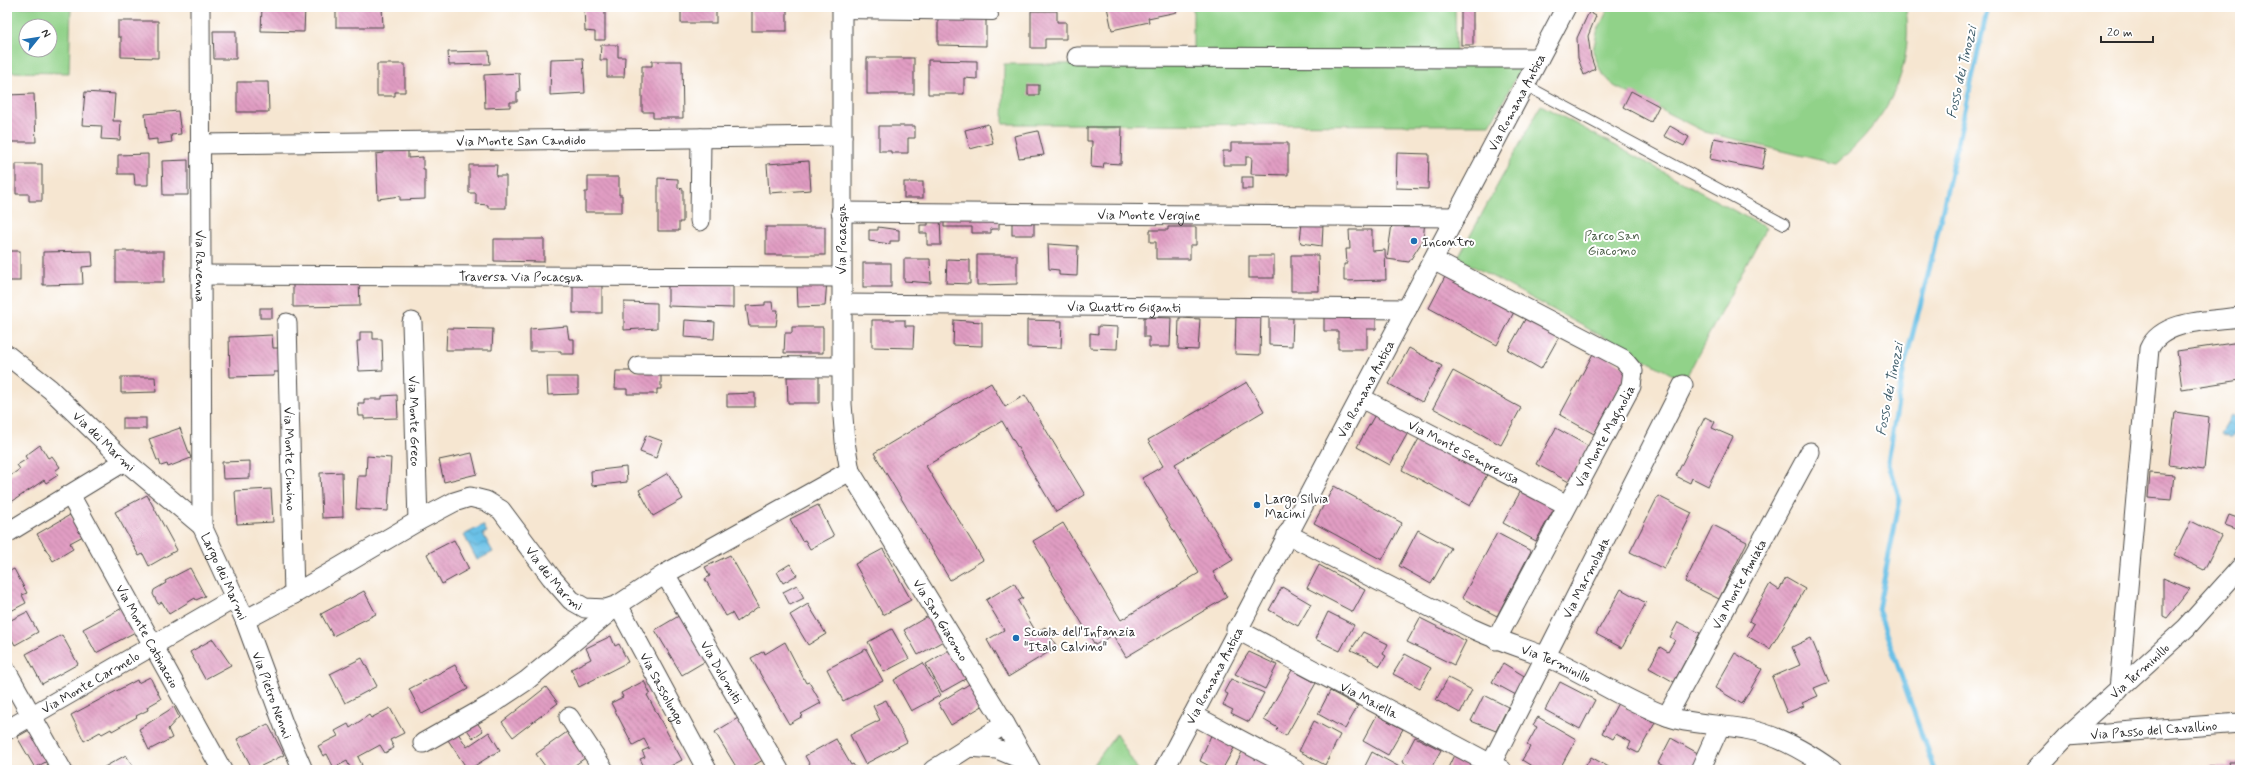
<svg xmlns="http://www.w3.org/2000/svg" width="2247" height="777" font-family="Mynerve,sans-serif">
  <defs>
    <pattern id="water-waves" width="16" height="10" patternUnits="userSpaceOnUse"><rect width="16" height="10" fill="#69c0e6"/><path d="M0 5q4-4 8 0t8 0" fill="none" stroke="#579cbb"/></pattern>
    <pattern id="building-back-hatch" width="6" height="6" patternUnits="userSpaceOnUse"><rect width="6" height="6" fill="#e19dc3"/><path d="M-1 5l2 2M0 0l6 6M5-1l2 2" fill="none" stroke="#b7809f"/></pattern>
  </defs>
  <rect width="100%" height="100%" fill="#fff"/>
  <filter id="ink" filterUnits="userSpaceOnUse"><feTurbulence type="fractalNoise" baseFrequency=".025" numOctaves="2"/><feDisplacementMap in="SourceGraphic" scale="8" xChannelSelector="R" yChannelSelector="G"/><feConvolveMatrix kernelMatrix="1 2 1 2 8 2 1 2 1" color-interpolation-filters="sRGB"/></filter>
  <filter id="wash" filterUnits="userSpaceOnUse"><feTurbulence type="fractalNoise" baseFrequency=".012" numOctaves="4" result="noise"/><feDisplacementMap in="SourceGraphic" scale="16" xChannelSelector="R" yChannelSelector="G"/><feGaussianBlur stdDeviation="0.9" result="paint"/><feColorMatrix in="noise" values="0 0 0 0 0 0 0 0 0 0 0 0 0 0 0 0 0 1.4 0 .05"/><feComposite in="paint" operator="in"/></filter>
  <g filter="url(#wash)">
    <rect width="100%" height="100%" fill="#f6e6d1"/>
    <!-- green -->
    <g fill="#91d289" stroke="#5e7e5a" fill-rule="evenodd">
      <path d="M7,7H71L69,73L7,72ZM26,26H50V50H26Z"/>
      <polygon points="1193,7 1455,7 1456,64 1524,63 1490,125 1003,124 1004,64 1193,64"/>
      <path d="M1609,7H1906C1914,76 1886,120 1836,164L1705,132L1614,86L1601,72L1593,51L1597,32Z"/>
      <polygon points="1541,105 1766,228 1684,381 1458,258"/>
      <polygon points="1116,734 1138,770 1090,770"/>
    </g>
    <!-- water -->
    <g fill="url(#water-waves)" stroke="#4a7688">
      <polygon points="2231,416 2240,421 2231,438 2221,433"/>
      <polygon points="483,525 487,532 483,534 493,552 477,560 464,535"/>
    </g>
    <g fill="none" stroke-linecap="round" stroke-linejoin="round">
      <!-- stream -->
      <polyline stroke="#69c0e6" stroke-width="5" points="1934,770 1878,609 1900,500 1888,461 1904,367 1928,275 1988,7"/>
    </g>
    <g id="blocks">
      <!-- building -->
      <g fill="url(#building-back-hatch)">
        <polygon points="262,7 305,7 304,32 261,31"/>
        <polygon points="336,7 382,7 383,27 336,27"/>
        <polygon points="584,7 605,7 605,40 595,40 595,32 585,31"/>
        <rect x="681" y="7" width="35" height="16"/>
        <rect x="752" y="7" width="35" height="24"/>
        <polygon points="1107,7 1176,7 1177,12 1148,18 1149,22 1112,30"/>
        <rect x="1461" y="7" width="12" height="38"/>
        <polygon points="1031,11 1057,11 1057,22 1066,22 1066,39 1045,39 1045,48 1031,48"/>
        <polygon points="1589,12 1596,16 1588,36 1591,57 1595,69 1584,75 1578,58 1577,38"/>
        <polygon points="938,18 986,18 986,46 938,45"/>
        <polygon points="118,21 158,21 158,58 121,57 121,37 118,37"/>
        <polygon points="213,31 236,31 236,59 214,59"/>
        <polygon points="601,45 618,45 618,57 625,57 624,77 607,77 607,60 600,60"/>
        <polygon points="489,51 490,64 449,65 448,52"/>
        <polygon points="583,58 585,93 550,95 551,59"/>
        <rect x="867" y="58" width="47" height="36"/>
        <polygon points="928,60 977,61 977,79 964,78 964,94 928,94"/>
        <polygon points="652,61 682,61 683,118 653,118 653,112 642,112 642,66 652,66"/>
        <polygon points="377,64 405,64 405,92 395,92 395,96 377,96"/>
        <polygon points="519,73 520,91 517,92 517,102 510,102 510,107 485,108 484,75"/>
        <polygon points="237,82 268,82 269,112 237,112"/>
        <rect x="1028" y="85" width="11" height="10"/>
        <polygon points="1631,91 1659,106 1651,122 1623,107"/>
        <polygon points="85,92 115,94 113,121 121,121 120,140 101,139 102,126 82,125"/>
        <polygon points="34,94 36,142 7,142 7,95"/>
        <polygon points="178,111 181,134 171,135 172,142 157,144 157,139 148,140 145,114"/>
        <polygon points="988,124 993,143 970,149 965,130"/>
        <polygon points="879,126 915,126 915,138 908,138 908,153 891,153 891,151 879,151"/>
        <polygon points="1670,126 1689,137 1684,146 1664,136"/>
        <polygon points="1087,127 1122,127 1121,164 1104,163 1103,168 1091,167 1092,141 1087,141"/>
        <polygon points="1038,131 1044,155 1019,158 1014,136"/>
        <polygon points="1714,138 1766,149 1762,170 1710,159"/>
        <polygon points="1231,143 1288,143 1288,175 1251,174 1252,157 1246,157 1246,165 1223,165 1223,151 1231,151"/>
        <polygon points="408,150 408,158 423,157 423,169 425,169 425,199 400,200 400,196 378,199 376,154 384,153 384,151"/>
        <polygon points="1397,153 1429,154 1428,189 1396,188"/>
        <polygon points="148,154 148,185 135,185 134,174 118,174 118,155"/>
        <polygon points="188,160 188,195 163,195 162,161"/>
        <polygon points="809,161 811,190 769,193 767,164"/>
        <polygon points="16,164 42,164 42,201 29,201 29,194 16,194"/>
        <polygon points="469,165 497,165 496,176 506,176 506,208 488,208 488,205 476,204 476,193 469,193"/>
        <polygon points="588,177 619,177 619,195 622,195 622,212 585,212 585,192 588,192"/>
        <rect x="1242" y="177" width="11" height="12"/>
        <polygon points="658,178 678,179 678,188 683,189 683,222 679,222 679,231 658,231"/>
        <rect x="904" y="182" width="19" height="16"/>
        <polygon points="928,214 940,215 941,245 927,245 927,233 920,233 920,225 928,225"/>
        <polygon points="944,215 999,215 999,229 991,229 991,233 972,233 972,227 944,227"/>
        <rect x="1012" y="217" width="22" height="18"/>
        <polygon points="1393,217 1425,221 1423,240 1409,262 1387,259"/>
        <polygon points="1302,223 1323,225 1322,246 1301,243 1300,240"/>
        <rect x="766" y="227" width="59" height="28"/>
        <polygon points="878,227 899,230 899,241 890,241 890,244 869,241 869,230 878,230"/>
        <polygon points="1168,227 1196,227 1196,245 1190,245 1190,259 1156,259 1156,242 1150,242 1150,230 1168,230"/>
        <polygon points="1349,230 1372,230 1372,251 1385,250 1386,280 1344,281 1344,264 1347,264 1346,249 1350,249"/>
        <polygon points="494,239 544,239 544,262 494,261"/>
        <polygon points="1048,244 1078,246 1077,276 1059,275 1059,270 1049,269"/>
        <rect x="7" y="251" width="13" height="30"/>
        <polygon points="92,251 93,266 82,267 83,284 43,285 43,252"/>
        <rect x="116" y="251" width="48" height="31"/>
        <polygon points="977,255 1017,255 1017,284 977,285"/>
        <polygon points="1291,255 1318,255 1319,291 1291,291"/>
        <rect x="1249" y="256" width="25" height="22"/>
        <polygon points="904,259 930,259 931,283 904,281"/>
        <polygon points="947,259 970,260 970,284 946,283"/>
        <rect x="863" y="263" width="28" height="24"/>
        <polygon points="1448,271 1516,308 1497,345 1429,308"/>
        <polygon points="359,280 360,306 293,307 293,282"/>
        <polygon points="827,280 825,306 798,307 797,282"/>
        <rect x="573" y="282" width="29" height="31"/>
        <polygon points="668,282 733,284 733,308 668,306"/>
        <polygon points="624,302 657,303 657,328 624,330"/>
        <polygon points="765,302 772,302 773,310 778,310 776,326 749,326 746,306 765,305"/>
        <rect x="260" y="308" width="12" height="10"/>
        <polygon points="1324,311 1376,311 1376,329 1367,329 1367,349 1338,349 1338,331 1324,331"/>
        <polygon points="1261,312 1260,355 1235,354 1236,315"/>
        <polygon points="1528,314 1561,333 1541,369 1508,350"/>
        <polygon points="1144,317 1171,318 1170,347 1149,347 1149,337 1144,337"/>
        <polygon points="1269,317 1293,318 1292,346 1269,345"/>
        <polygon points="1179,318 1200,319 1198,350 1178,349"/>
        <polygon points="685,320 715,322 714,339 684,337"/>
        <polygon points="872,320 905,320 905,326 914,326 913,348 872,347"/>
        <polygon points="954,320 982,322 982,346 953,345"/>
        <polygon points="1027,320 1062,321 1061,348 1027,347"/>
        <polygon points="567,326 569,339 574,339 574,354 561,354 561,351 530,351 530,329"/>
        <polygon points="1098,326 1118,327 1117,349 1090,348 1090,333 1098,334"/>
        <polygon points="792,327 823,327 823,353 784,353 785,333 792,333"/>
        <polygon points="447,328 493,329 492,350 446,350"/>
        <polygon points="360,332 373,332 373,339 382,339 383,370 359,371 357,341 360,341"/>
        <polygon points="272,335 273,348 280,348 280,372 274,372 274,376 230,377 229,337"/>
        <polygon points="2240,342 2240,380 2182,389 2177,351"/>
        <polygon points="1409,348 1442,366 1422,402 1389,384"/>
        <polygon points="1595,350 1629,369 1594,434 1560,415"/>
        <polygon points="616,371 661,371 661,389 657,389 657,394 627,394 627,389 615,389"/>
        <polygon points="1453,371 1521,408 1501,445 1433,408"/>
        <polygon points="819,376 819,403 788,403 787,377"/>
        <polygon points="121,377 155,377 156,392 121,393"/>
        <polygon points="547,377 578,377 578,394 548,395"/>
        <polygon points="1247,382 1264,411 1175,464 1233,560 1213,572 1227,597 1126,657 1113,635 1095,645 1033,541 1063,523 1121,620 1199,573 1142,478 1163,466 1148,440"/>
        <polygon points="991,383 1005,407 1025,395 1085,495 1056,512 1002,421 926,466 983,560 950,580 874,453"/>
        <polygon points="755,393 755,407 727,407 727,394"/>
        <polygon points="397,395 398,418 364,419 364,416 359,416 358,403 364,403 364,399 382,399 382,396"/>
        <polygon points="1377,411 1410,429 1390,465 1357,447"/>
        <polygon points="2175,412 2209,417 2204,470 2169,465"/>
        <polygon points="1705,417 1715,422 1712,428 1733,437 1708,486 1692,478 1690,483 1676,476"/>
        <rect x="123" y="418" width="23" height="11"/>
        <polygon points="180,428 191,458 168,467 167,464 161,466 159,460 157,460 149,439"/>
        <polygon points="1556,428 1588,446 1569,482 1536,464"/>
        <polygon points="1422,433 1490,469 1470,506 1402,470"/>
        <polygon points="646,435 662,441 656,458 640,452"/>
        <polygon points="40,445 48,458 52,456 60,467 55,471 58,475 46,483 44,480 7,505 9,508 7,509 7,478 20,469 17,465 27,459 25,456"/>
        <polygon points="472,453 477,474 444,482 439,460"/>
        <polygon points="367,456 391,458 388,511 356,509 358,476 366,476"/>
        <polygon points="250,461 250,478 223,479 222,462"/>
        <polygon points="626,467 627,482 592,486 591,471"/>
        <polygon points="342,472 343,517 322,518 320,473"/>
        <polygon points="668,473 683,499 653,516 639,490"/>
        <polygon points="2150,473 2174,475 2171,500 2148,498"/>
        <polygon points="1334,486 1402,523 1382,560 1314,523"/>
        <polygon points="1523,487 1556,505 1536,541 1503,523"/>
        <polygon points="271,489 273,522 237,524 235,491"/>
        <polygon points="147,495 177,550 149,566 143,554 139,556 115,512"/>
        <polygon points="1658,496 1692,513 1664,569 1630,552"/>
        <polygon points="818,505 834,536 810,549 805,540 802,541 790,519"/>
        <polygon points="70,515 83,536 70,543 73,549 53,561 37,534"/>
        <polygon points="2229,515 2240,519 2239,530 2225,525"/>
        <polygon points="2191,521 2221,536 2204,570 2174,555"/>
        <polygon points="1713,525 1747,542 1719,599 1685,582"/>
        <polygon points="1418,530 1451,548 1431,584 1399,566"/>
        <polygon points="1497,533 1531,551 1497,616 1462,598"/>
        <polygon points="454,540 469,569 442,584 427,554"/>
        <polygon points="883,549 911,600 883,615 855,564"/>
        <polygon points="730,555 759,606 737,622 732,613 726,616 705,579 710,576 705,567"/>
        <polygon points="790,564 797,575 783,583 777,572"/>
        <polygon points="1319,565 1365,590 1353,612 1307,588"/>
        <polygon points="190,568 205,596 196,600 195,598 169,614 162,602 158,604 153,594 154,590 166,583 165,581"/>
        <polygon points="7,569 8,572 14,569 27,593 22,595 26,603 7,613"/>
        <polygon points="1786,578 1805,589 1770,649 1747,636 1754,624 1749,621 1770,584 1779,590"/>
        <polygon points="2163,578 2190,589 2167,618 2163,616"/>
        <polygon points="1014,583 1023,598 1018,601 1036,632 1045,627 1057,647 1008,677 987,640 1004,630 986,600"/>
        <polygon points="797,585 804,598 790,605 783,592"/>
        <polygon points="1282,587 1311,604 1298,626 1269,610"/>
        <polygon points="1621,589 1646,603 1622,648 1596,634"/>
        <polygon points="364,591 376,614 333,636 321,614"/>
        <polygon points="808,604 826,634 808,645 790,615"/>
        <polygon points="126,606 139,630 96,653 83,629"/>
        <polygon points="27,612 38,632 15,645 7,630 7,622"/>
        <polygon points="1328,612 1354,625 1340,651 1315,639"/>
        <polygon points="682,614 709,659 682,675 655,630"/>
        <polygon points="930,615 947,639 918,655 904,630"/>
        <polygon points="1420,618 1466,641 1454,665 1407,642"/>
        <polygon points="1678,622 1700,633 1674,682 1649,668 1660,647 1668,652 1675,640 1670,637"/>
        <polygon points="892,629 909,659 884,672 868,642"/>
        <polygon points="1363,632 1388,644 1383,654 1386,656 1380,666 1368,659 1369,658 1351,650"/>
        <polygon points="62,635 78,664 42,684 26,654"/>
        <polygon points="611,636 615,646 619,644 628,662 579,687 571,669 591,659 586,648"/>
        <polygon points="1811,638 1829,682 1814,688 1818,696 1802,703 1804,706 1787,713 1772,677 1800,665 1792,647"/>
        <polygon points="213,639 231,665 205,679 190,652"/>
        <polygon points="785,642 806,683 809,682 821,703 801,714 803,716 789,724 751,658 764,651 765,654"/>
        <polygon points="866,649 883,681 843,701 827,669"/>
        <polygon points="951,649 967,678 942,692 926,664"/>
        <polygon points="1249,652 1277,665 1265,689 1235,674"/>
        <polygon points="1735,653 1762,669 1742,704 1715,688"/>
        <polygon points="1405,654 1431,668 1420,688 1393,674"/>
        <polygon points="362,658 377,686 345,703 330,674"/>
        <polygon points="923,663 941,695 911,711 894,680"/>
        <polygon points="1503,663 1526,677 1516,695 1492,682"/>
        <polygon points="455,665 468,689 422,714 409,689"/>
        <polygon points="1292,670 1316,683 1286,736 1276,730 1278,728 1264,720"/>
        <polygon points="150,677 161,699 147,707 148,710 136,716 137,717 112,731 111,729 102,734 100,732 84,741 71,715 137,680 138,683"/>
        <polygon points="1448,678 1472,690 1460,713 1436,700"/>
        <polygon points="1231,679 1264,693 1249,722 1231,713 1233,710 1223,705 1228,694 1224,692"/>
        <polygon points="644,681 650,693 647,695 682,760 663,770 646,770 640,759 645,757 642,751 649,748 644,739 633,745 611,703 623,697 621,693"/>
        <polygon points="1560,682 1595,700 1580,729 1545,710"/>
        <polygon points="971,683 984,705 951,725 938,703"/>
        <polygon points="546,687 558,703 513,737 502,722"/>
        <polygon points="1330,691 1358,706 1345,729 1318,714"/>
        <polygon points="1484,695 1508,707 1496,731 1471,721"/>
        <polygon points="886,700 907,742 865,764 850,735 880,720 873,706"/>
        <polygon points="1618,703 1655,723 1638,753 1628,748 1631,742 1616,734 1613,739 1602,733"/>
        <polygon points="174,707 179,717 168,729 172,738 149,750 139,729"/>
        <polygon points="390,708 404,733 390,740 394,748 385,753 380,745 358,757 362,765 351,770 347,761 334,768 327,754 323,756 318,746 338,736 335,731 348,724 350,728 369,715 371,718"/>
        <polygon points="1377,715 1403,729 1388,755 1363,741"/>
        <polygon points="473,717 483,731 473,738 463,724"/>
        <polygon points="1538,717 1576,739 1559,770 1538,770 1522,760 1530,747 1527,745 1537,727 1533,725"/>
        <polygon points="738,718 763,760 746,770 738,770 715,732"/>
        <polygon points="1314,721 1340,735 1325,765 1299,751"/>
        <polygon points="268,724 284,755 253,770 237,739"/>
        <polygon points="31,729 49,760 35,768 17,737"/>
        <polygon points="456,730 467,747 489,732 500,750 468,770 446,737"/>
        <polygon points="567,732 585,758 568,770 548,770 536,754"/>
        <polygon points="1212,733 1228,741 1227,744 1234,748 1222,770 1217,770 1200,761"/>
        <polygon points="1415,737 1441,750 1430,770 1417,770 1402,762"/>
        <polygon points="1671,738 1703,756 1695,770 1671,770 1658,763"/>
        <polygon points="836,739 851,765 853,764 857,770 813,770 805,756"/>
        <polygon points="1244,748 1279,766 1276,770 1238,770 1234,768"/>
        <polygon points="1372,752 1405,770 1363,770"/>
        <polygon points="126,755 135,770 99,770"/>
        <polygon points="1454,755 1473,765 1471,770 1447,770"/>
        <polygon points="1591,757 1614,770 1583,770"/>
        <polygon points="2229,762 2240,762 2240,770 2209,770 2209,766 2230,766"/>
      </g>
    </g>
  </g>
  <g filter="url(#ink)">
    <use href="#blocks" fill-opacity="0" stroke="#494744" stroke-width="1"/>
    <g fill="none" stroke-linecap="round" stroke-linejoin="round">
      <!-- service casing -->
      <g stroke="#494744" stroke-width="12">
        <g id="service">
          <polyline points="842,13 993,15"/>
          <polyline points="1525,85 1784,224"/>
        </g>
      </g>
      <!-- minor casing -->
      <g stroke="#494744" stroke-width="21">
        <g id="minor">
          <path id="s1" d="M200,7L202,526L245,620L294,594L418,521L454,502L470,497L486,501L501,510L551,577L571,600L585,608L606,609L618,605L665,574L850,471"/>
          <path id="s2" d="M842,7V404L845,442L850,471L1005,724L1031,770"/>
          <polyline points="1077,57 1539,58"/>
          <path id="s3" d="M201,144L842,136"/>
          <path id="s4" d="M841,212L1456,217"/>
          <polyline points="700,221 701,138"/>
          <polyline points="1433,260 1623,359 1633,371 1631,386 1496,640"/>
          <path id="s5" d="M201,275L841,277"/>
          <path id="s6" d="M841,304L1407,309"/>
          <path id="s7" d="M412,322L418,521"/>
          <path id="s8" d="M287,323L294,594"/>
          <path id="s9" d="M7,355L50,389L125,461L202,526"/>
          <polyline points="639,366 842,367"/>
          <path id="s10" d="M1361,398L1567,505"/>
          <path id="s11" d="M74,502L222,770"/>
          <polyline points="7,533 125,461"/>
          <path id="s12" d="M1287,534L1471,628C1498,641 1528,649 1556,661C1593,678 1628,702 1667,716C1692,725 1719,724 1745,729C1776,734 1807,752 1832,770"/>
          <path id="s13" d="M665,574L779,770"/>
          <path id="s14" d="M245,620L284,726L303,770"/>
          <path id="s15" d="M1236,629L1502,770"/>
          <polyline points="7,672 62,770"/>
          <path d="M2119,690L2149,349C2162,319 2212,321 2240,317"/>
          <polyline points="1193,715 1297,770"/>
          <path id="s16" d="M1667,716L1810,452"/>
          <polyline points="569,717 604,770"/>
          <path id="s17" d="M7,730L235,598"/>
          <path id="s18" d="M2067,736L2240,723"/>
          <path id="s19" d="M423,743L490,705L526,681L618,605L707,770"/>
          <polyline points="968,747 997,749 1026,761"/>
          <polyline points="933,770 1005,724"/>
          <path id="s20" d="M1164,770L1566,7"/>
          <path id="s21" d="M1488,770L1683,385"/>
          <polyline points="1700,770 1720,726"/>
          <path id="s22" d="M2035,770L2067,736L2186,628L2240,568"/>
        </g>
      </g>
      <!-- service -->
      <use href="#service" stroke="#fff" stroke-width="10"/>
      <!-- minor -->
      <use href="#minor" stroke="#fff" stroke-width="19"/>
    </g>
  </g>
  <!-- markers -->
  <g fill="#1f6fb2" stroke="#fff" stroke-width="1.5">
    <circle cx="1414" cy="241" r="4"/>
    <circle cx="1257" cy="505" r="4"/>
    <circle cx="1016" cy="638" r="4"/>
  </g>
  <g text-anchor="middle" stroke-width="4" stroke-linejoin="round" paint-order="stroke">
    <!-- street labels -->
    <g font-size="13" fill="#2b2b2b" stroke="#fff">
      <text dy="5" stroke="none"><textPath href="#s20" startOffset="755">Via Romana Antica</textPath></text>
      <text dy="5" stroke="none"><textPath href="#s3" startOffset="320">Via Monte San Candido</textPath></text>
      <text dy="5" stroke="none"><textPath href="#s4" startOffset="308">Via Monte Vergine</textPath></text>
      <text transform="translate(841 239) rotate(-90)" y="5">Via Pocacqua</text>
      <text dy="5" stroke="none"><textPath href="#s1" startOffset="259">Via Ravenna</textPath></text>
      <text dy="5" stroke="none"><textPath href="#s5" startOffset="320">Traversa Via Pocacqua</textPath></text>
      <text dy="5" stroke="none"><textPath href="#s6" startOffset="283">Via Quattro Giganti</textPath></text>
      <text dy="5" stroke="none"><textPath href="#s20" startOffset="431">Via Romana Antica</textPath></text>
      <text dy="5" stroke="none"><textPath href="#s7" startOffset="99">Via Monte Greco</textPath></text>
      <text transform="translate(1604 436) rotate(-62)" y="5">Via Monte Magnolia</text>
      <text dy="5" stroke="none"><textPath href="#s9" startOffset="130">Via dei Marmi</textPath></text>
      <text dy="5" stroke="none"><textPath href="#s10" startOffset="116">Via Monte Semprevisa</textPath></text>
      <text dy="5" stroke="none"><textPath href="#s8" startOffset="136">Via Monte Cimino</textPath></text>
      <text dy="5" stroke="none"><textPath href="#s1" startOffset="574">Largo dei Marmi</textPath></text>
      <text dy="5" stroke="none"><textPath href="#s1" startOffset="1000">Via dei Marmi</textPath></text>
      <text dy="5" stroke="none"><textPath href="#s21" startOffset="216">Via Marmolada</textPath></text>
      <text dy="5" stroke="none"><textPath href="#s16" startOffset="150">Via Monte Amiata</textPath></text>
      <text dy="5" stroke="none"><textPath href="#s2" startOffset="639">Via San Giacomo</textPath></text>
      <text dy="5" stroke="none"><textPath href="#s11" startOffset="153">Via Monte Catinaccio</textPath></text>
      <text dy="5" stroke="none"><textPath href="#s12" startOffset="299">Via Terminillo</textPath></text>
      <text dy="5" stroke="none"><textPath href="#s22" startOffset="144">Via Terminillo</textPath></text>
      <text dy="5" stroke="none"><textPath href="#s13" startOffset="113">Via Dolomiti</textPath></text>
      <text dy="5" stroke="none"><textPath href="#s20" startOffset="107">Via Romana Antica</textPath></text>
      <text dy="5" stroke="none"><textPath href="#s17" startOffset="96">Via Monte Carmelo</textPath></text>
      <text dy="5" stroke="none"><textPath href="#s19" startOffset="334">Via Sassolungo</textPath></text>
      <text dy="5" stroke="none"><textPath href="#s14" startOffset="80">Via Pietro Nenni</textPath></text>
      <text dy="5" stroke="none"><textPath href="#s15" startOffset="151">Via Maiella</textPath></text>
      <text dy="5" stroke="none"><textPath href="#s18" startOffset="87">Via Passo del Cavallino</textPath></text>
    </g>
    <!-- park labels -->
    <g font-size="13" fill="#4a5d47" stroke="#fff">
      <text x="1612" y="240">Parco San<tspan x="1612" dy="15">Giacomo</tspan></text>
    </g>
    <!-- poi labels -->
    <g font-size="13" fill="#2b2b2b" stroke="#fff" text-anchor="start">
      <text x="1422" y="246">Incontro</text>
      <text x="1265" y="503">Largo Silvia<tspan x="1265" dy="15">Macini</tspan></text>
      <text x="1024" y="636">Scuola dell'Infanzia<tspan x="1024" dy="15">"Italo Calvino"</tspan></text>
    </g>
    <!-- water labels -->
    <g font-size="14" font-style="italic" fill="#415f6c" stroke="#fff">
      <text transform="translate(1961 72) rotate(-77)" y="5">Fosso dei Tinozzi</text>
      <text transform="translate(1889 389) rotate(-79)" y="5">Fosso dei Tinozzi</text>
    </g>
  </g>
  <!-- margin -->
  <rect width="2247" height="777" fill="none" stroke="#fff" stroke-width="24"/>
  <!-- north arrow -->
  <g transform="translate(38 38) rotate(60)"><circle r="19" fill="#ffffff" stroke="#aaaaaa"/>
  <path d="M0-3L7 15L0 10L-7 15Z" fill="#1f6fb2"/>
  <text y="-6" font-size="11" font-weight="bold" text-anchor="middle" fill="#2b2b2b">N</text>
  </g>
  <!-- scale -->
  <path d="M2101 36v6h52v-6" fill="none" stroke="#2b2b2b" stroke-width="2"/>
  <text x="2107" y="36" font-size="12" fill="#2b2b2b" stroke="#ffffff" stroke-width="3" paint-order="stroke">20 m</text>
</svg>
